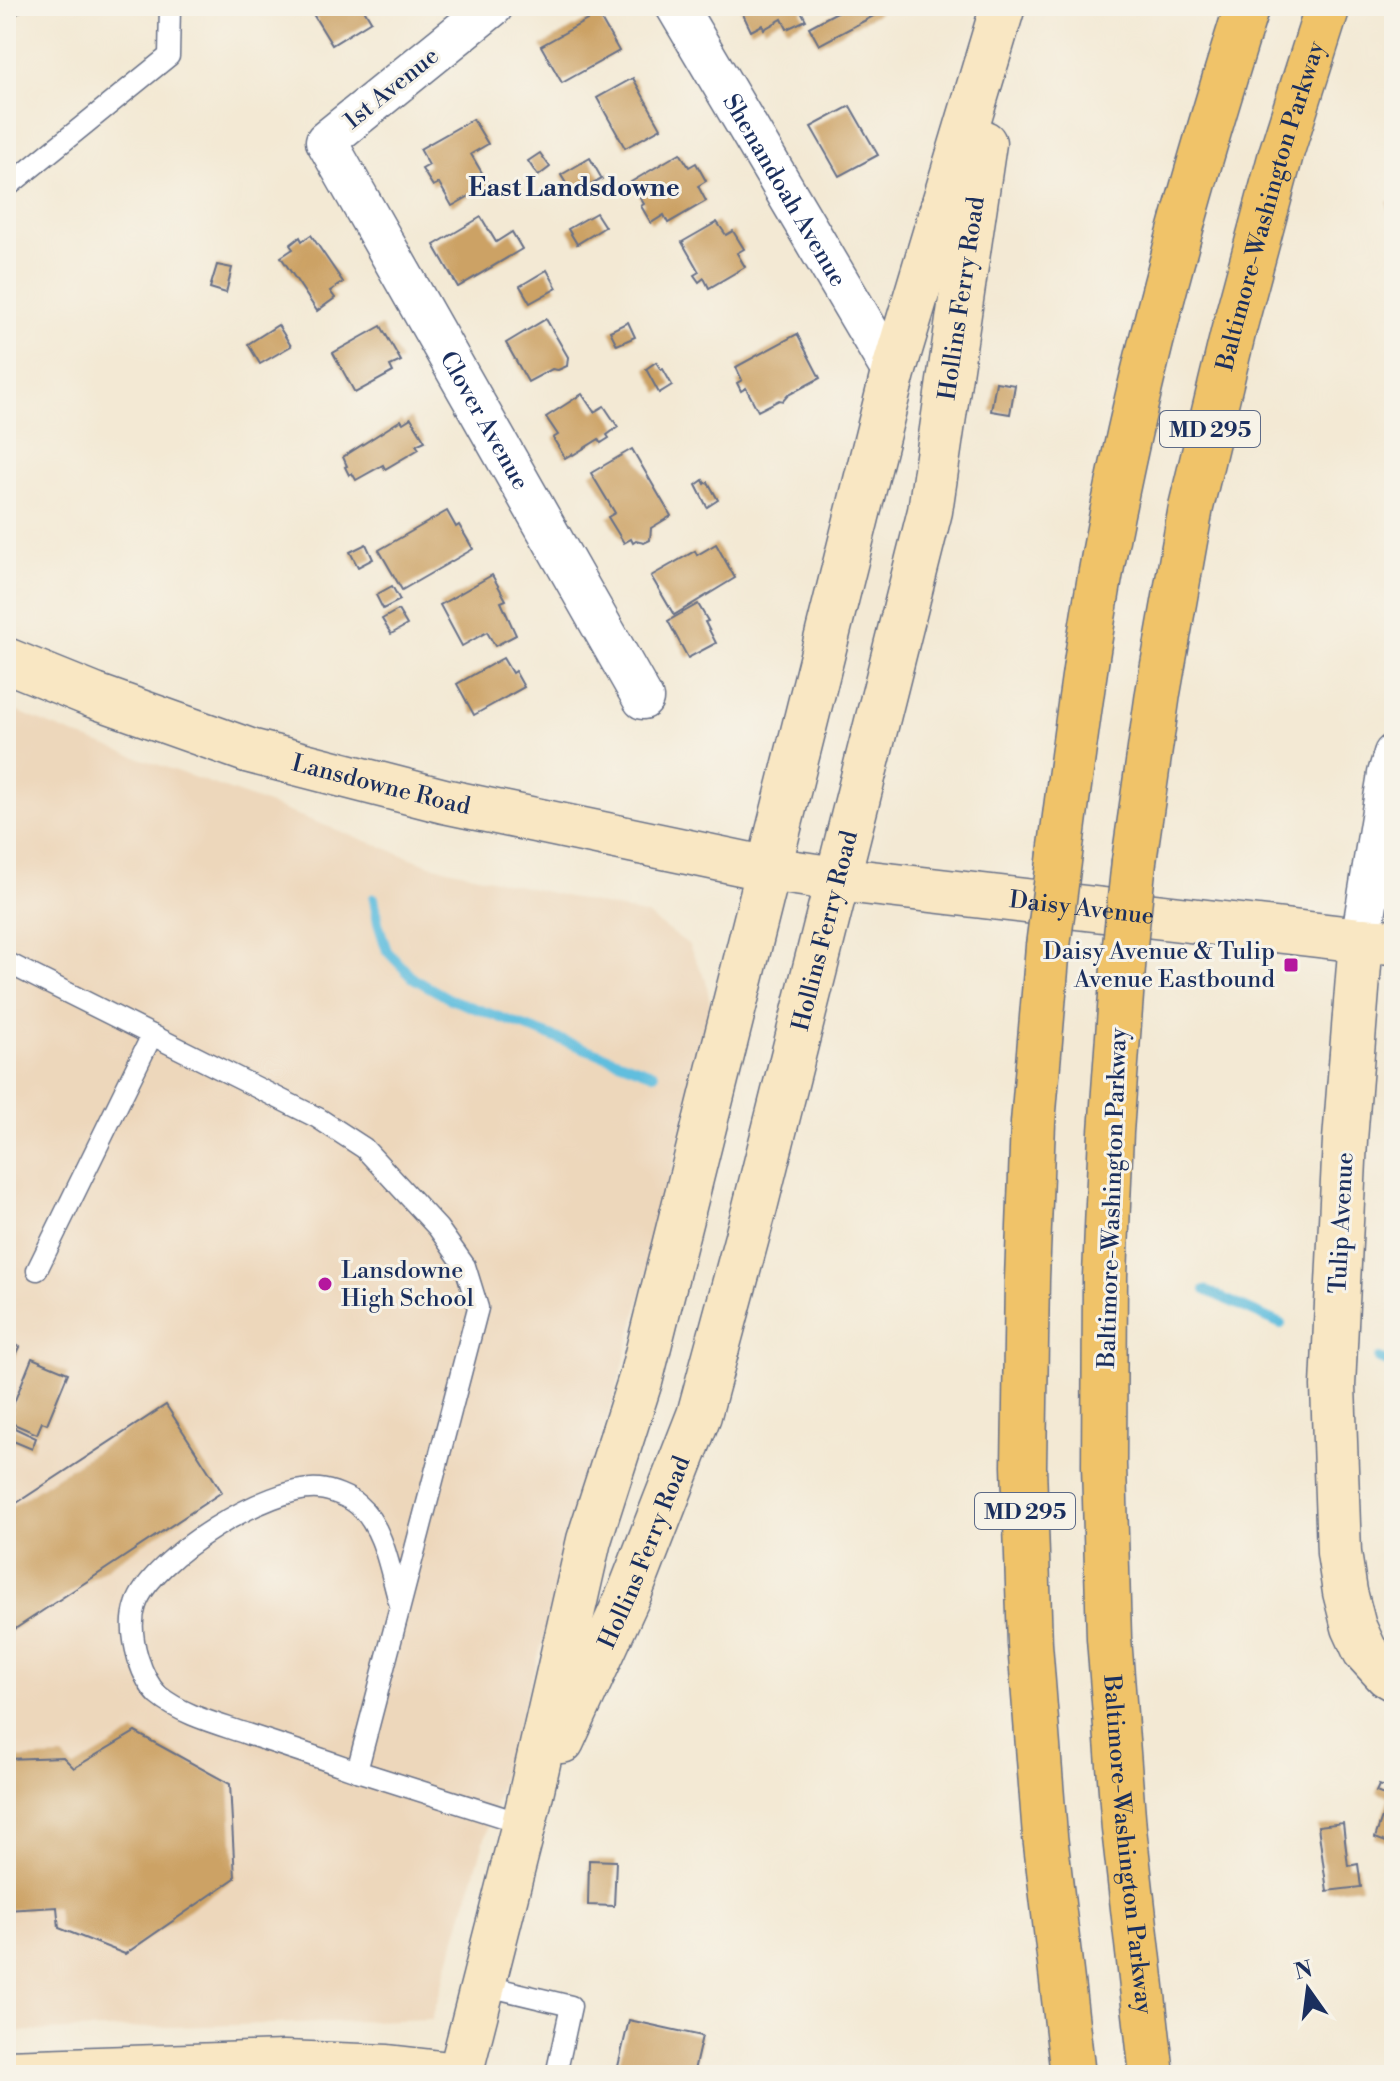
<svg xmlns="http://www.w3.org/2000/svg" width="1400" height="2081" font-family="'Libre Bodoni',serif">
  <rect width="100%" height="100%" fill="#f7f3e8"/>
  <filter id="ink" filterUnits="userSpaceOnUse"><feTurbulence type="fractalNoise" baseFrequency=".0125" numOctaves="2"/><feDisplacementMap in="SourceGraphic" scale="16" xChannelSelector="R" yChannelSelector="G"/><feConvolveMatrix kernelMatrix="1 2 1 2 8 2 1 2 1" color-interpolation-filters="sRGB"/></filter>
  <filter id="wash" filterUnits="userSpaceOnUse"><feTurbulence type="fractalNoise" baseFrequency=".006" numOctaves="4" result="noise"/><feDisplacementMap in="SourceGraphic" scale="32" xChannelSelector="R" yChannelSelector="G"/><feGaussianBlur stdDeviation="1.8" result="paint"/><feColorMatrix in="noise" values="0 0 0 0 0 0 0 0 0 0 0 0 0 0 0 0 0 1.4 0 .05"/><feComposite in="paint" operator="in"/></filter>
  <g filter="url(#wash)">
    <rect width="100%" height="100%" fill="#f3e9d4"/>
    <!-- built -->
    <polygon fill="#edd7bb" points="6,707 80,737 241,794 430,865 647,915 688,944 706,981 712,1014 621,1374 432,2019 6,2032"/>
    <g fill="none" stroke-linecap="round" stroke-linejoin="round">
      <!-- stream -->
      <g stroke="#60bede" stroke-width="10">
        <polyline points="374,898 378,923 387,951 413,978 450,999 654,1074"/>
        <polyline points="1205,1290 1281,1324"/>
        <polyline points="1379,1359 1394,1364"/>
      </g>
    </g>
    <g id="blocks">
      <!-- building -->
      <g fill="#cca265">
        <polygon points="6,6 27,6 6,23"/>
        <polygon points="308,6 362,6 371,21 332,45"/>
        <polygon points="739,6 810,6 801,11 806,20 787,29 782,19 764,29 762,25 751,31"/>
        <polygon points="839,6 875,6 879,13 819,45 809,27 841,10"/>
        <polygon points="598,14 619,51 562,83 541,46"/>
        <polygon points="633,78 661,128 625,148 597,98"/>
        <polygon points="850,106 878,155 839,176 811,127"/>
        <polygon points="473,119 488,144 471,154 489,185 452,206 439,183 433,186 422,169 429,165 420,149"/>
        <polygon points="540,153 550,167 538,176 528,161"/>
        <polygon points="680,153 689,167 696,163 706,181 698,186 706,201 668,223 664,215 651,223 641,206 644,204 631,182"/>
        <polygon points="590,158 602,179 573,195 561,175"/>
        <polygon points="1394,200 1394,216 1390,217 1387,202"/>
        <polygon points="596,213 605,227 577,244 568,229"/>
        <polygon points="481,217 496,242 512,232 522,249 458,287 434,245"/>
        <polygon points="717,222 726,235 733,231 744,249 737,253 745,267 709,288 704,278 699,282 694,275 699,272 682,242"/>
        <polygon points="311,235 343,282 330,291 335,298 317,311 281,257 293,249 290,245 300,237 302,241"/>
        <polygon points="217,265 232,268 226,293 210,288"/>
        <polygon points="547,270 557,288 530,303 520,286"/>
        <polygon points="546,319 568,357 567,366 558,370 552,369 528,382 506,343"/>
        <polygon points="628,322 635,337 617,345 610,331"/>
        <polygon points="278,325 291,346 260,364 248,344"/>
        <polygon points="381,326 401,361 390,366 393,372 355,393 333,353"/>
        <polygon points="797,334 820,378 788,395 783,401 779,400 758,411 746,388 741,391 737,383 742,380 736,367"/>
        <polygon points="656,362 661,370 663,369 672,385 659,393 646,369"/>
        <polygon points="996,382 1015,385 1010,414 991,411"/>
        <polygon points="582,394 594,412 604,406 618,427 607,435 609,438 601,443 599,439 573,455 572,454 565,458 553,438 558,435 546,417"/>
        <polygon points="411,418 425,441 416,445 419,449 385,469 383,465 356,480 352,473 349,475 345,467 347,466 343,457 401,420 403,423"/>
        <polygon points="632,449 671,516 651,528 650,540 644,543 636,541 633,543 631,539 624,543 608,517 615,513 591,473"/>
        <polygon points="703,480 705,484 708,482 718,500 707,507 696,485"/>
        <polygon points="447,511 456,527 459,525 473,549 402,590 379,550"/>
        <polygon points="366,544 373,559 358,567 350,552"/>
        <polygon points="716,544 735,578 674,615 651,576 695,551 697,555"/>
        <polygon points="492,575 506,600 501,602 516,635 495,646 487,632 462,646 440,605"/>
        <polygon points="392,586 400,600 383,609 376,595"/>
        <polygon points="698,604 708,621 705,622 716,643 688,658 668,621"/>
        <polygon points="398,610 407,625 391,634 382,619"/>
        <polygon points="503,658 512,673 515,671 524,687 474,715 457,684"/>
        <polygon points="6,1341 20,1347 6,1375"/>
        <polygon points="32,1358 68,1373 47,1424 42,1422 37,1434 9,1422 13,1411 11,1410"/>
        <polygon points="166,1405 222,1492 6,1635 6,1510"/>
        <polygon points="6,1424 36,1438 32,1449 6,1438"/>
        <polygon points="135,1732 230,1784 235,1878 125,1954 59,1928 57,1907 6,1910 6,1759 63,1757 74,1768"/>
        <polygon points="1394,1783 1394,1845 1375,1838 1389,1797 1376,1792 1379,1785 1391,1789"/>
        <polygon points="1343,1823 1348,1866 1358,1864 1361,1887 1327,1891 1318,1826"/>
        <polygon points="589,1860 616,1861 614,1906 588,1905"/>
        <polygon points="629,2020 702,2036 693,2075 616,2075"/>
      </g>
    </g>
  </g>
  <g filter="url(#ink)">
    <use href="#blocks" fill-opacity="0" stroke="#677087" stroke-width="2"/>
    <g fill="none" stroke-linecap="round" stroke-linejoin="round">
      <!-- lane casing -->
      <g stroke="#677087" stroke-width="23">
        <g id="lane">
          <polyline points="6,188 169,56 170,6"/>
          <path d="M6,962L318,1118L364,1148L438,1228L465,1266L478,1308L357,1771C320,1758 284,1746 247,1734C218,1724 182,1715 158,1695C149,1686 142,1671 138,1658C133,1641 130,1622 136,1605C151,1558 271,1484 319,1489C331,1490 349,1497 358,1505C385,1528 390,1573 400,1605"/>
          <polyline points="37,1270 152,1035"/>
          <polyline points="357,1771 524,1824"/>
          <polyline points="483,1985 571,2006 556,2075"/>
        </g>
      </g>
      <!-- street casing -->
      <g stroke="#677087" stroke-width="43">
        <g id="street">
          <path id="s1" d="M493,6L326,141L643,699"/>
          <path id="s2" d="M676,6L893,373"/>
          <polyline points="1361,940 1388,774 1394,754"/>
        </g>
      </g>
      <!-- secondary casing -->
      <g stroke="#677087" stroke-width="47">
        <g id="secondary">
          <path id="s3" d="M6,660L95,696L250,751L444,801L769,869L836,879L1361,940L1394,942"/>
          <polyline points="1361,940 1345,1140 1333,1386 1339,1553 1345,1592 1354,1627 1365,1651 1387,1675 1394,1679"/>
          <path id="s4" d="M562,1741L630,1592L699,1415L754,1211L930,511L984,143"/>
          <polyline points="6,2072 284,2063 388,2067 459,2075"/>
          <polyline points="460,2075 524,1824 589,1540 641,1378 893,373 1003,6"/>
        </g>
      </g>
      <!-- highway casing -->
      <g stroke="#677087" stroke-width="47">
        <g id="highway">
          <path d="M1060,854C1076,733 1091,610 1117,490C1151,326 1197,166 1247,6"/>
          <path id="s5" d="M1134,861L1158,693L1191,507L1234,329L1281,154L1328,6"/>
          <polyline points="1048,946 1033,1123 1027,1279 1024,1466 1030,1644 1045,1836 1073,2075"/>
          <path id="s6" d="M1124,954L1111,1132L1105,1276L1104,1465L1109,1638L1124,1829L1152,2075"/>
        </g>
      </g>
      <!-- lane -->
      <use href="#lane" stroke="#fff" stroke-width="20"/>
      <!-- street -->
      <use href="#street" stroke="#fff" stroke-width="40"/>
      <!-- secondary -->
      <use href="#secondary" stroke="#f9e7c3" stroke-width="44"/>
      <!-- highway -->
      <use href="#highway" stroke="#f0c369" stroke-width="44"/>
      <!-- highway-bridge casing -->
      <g stroke="#677087" stroke-width="47" stroke-linecap="butt">
        <g id="highway-bridge">
          <polyline points="1048,946 1060,854"/>
          <polyline points="1124,954 1134,861"/>
        </g>
      </g>
      <!-- highway-bridge -->
      <use href="#highway-bridge" stroke="#f0c369" stroke-width="44"/>
    </g>
  </g>
  <!-- markers -->
  <g fill="#b5179e" stroke="#f7f3e8" stroke-width="3">
    <rect x="1283" y="957" width="16" height="16" rx="4"/>
    <circle cx="325" cy="1284" r="8"/>
  </g>
  <g text-anchor="middle" stroke-width="6" stroke-linejoin="round" paint-order="stroke">
    <!-- shield labels -->
    <g fill="#f7f3e8" stroke="#5d6a87" stroke-width="2">
      <rect x="1160" y="411" width="100" height="36" rx="6"/>
      <rect x="975" y="1493" width="100" height="36" rx="6"/>
    </g>
    <g font-size="22" font-weight="bold" fill="#1b2f5e">
      <text x="1210" y="437">MD 295</text>
      <text x="1025" y="1519">MD 295</text>
    </g>
    <!-- street labels -->
    <g font-size="24" fill="#1b2f5e" stroke="#f7f3e8">
      <text transform="translate(391 88) rotate(-39)" y="8">1st Avenue</text>
      <text dy="8" stroke="none"><textPath href="#s2" startOffset="214">Shenandoah Avenue</textPath></text>
      <text dy="8" stroke="none"><textPath href="#s5" startOffset="670">Baltimore-Washington Parkway</textPath></text>
      <text dy="8" stroke="none"><textPath href="#s4" startOffset="1502">Hollins Ferry Road</textPath></text>
      <text dy="8" stroke="none"><textPath href="#s1" startOffset="536">Clover Avenue</textPath></text>
      <text dy="8" stroke="none"><textPath href="#s3" startOffset="396">Lansdowne Road</textPath></text>
      <text dy="8" stroke="none"><textPath href="#s3" startOffset="1108">Daisy Avenue</textPath></text>
      <text dy="8" stroke="none"><textPath href="#s4" startOffset="854">Hollins Ferry Road</textPath></text>
      <text transform="translate(1112 1198) rotate(-88)" y="8">Baltimore-Washington Parkway</text>
      <text transform="translate(1341 1223) rotate(-87)" y="8">Tulip Avenue</text>
      <text dy="8" stroke="none"><textPath href="#s4" startOffset="206">Hollins Ferry Road</textPath></text>
      <text dy="8" stroke="none"><textPath href="#s6" startOffset="892">Baltimore-Washington Parkway</textPath></text>
    </g>
    <!-- poi labels -->
    <g font-size="24" fill="#1b2f5e" stroke="#f7f3e8" text-anchor="end">
      <text x="1275" y="959">Daisy Avenue &amp; Tulip<tspan x="1275" dy="28">Avenue Eastbound</tspan></text>
      <text x="341" y="1278" text-anchor="start">Lansdowne<tspan x="341" dy="28">High School</tspan></text>
    </g>
    <!-- neighbourhood labels -->
    <g font-size="26" font-weight="bold" fill="#1b2f5e" stroke="#f7f3e8">
      <text x="574" y="196">East Landsdowne</text>
    </g>
  </g>
  <!-- margin -->
  <rect width="1400" height="2081" fill="none" stroke="#f7f3e8" stroke-width="32"/>
  <!-- north arrow -->
  <g transform="translate(1308 1989) rotate(346)" stroke="#f7f3e8" stroke-width="6" paint-order="stroke">
  <path d="M0-6L14 30L0 20L-14 30Z" fill="#1b2f5e"/>
  <text y="-12" font-size="22" font-weight="bold" text-anchor="middle" fill="#1b2f5e">N</text>
  </g>
</svg>
